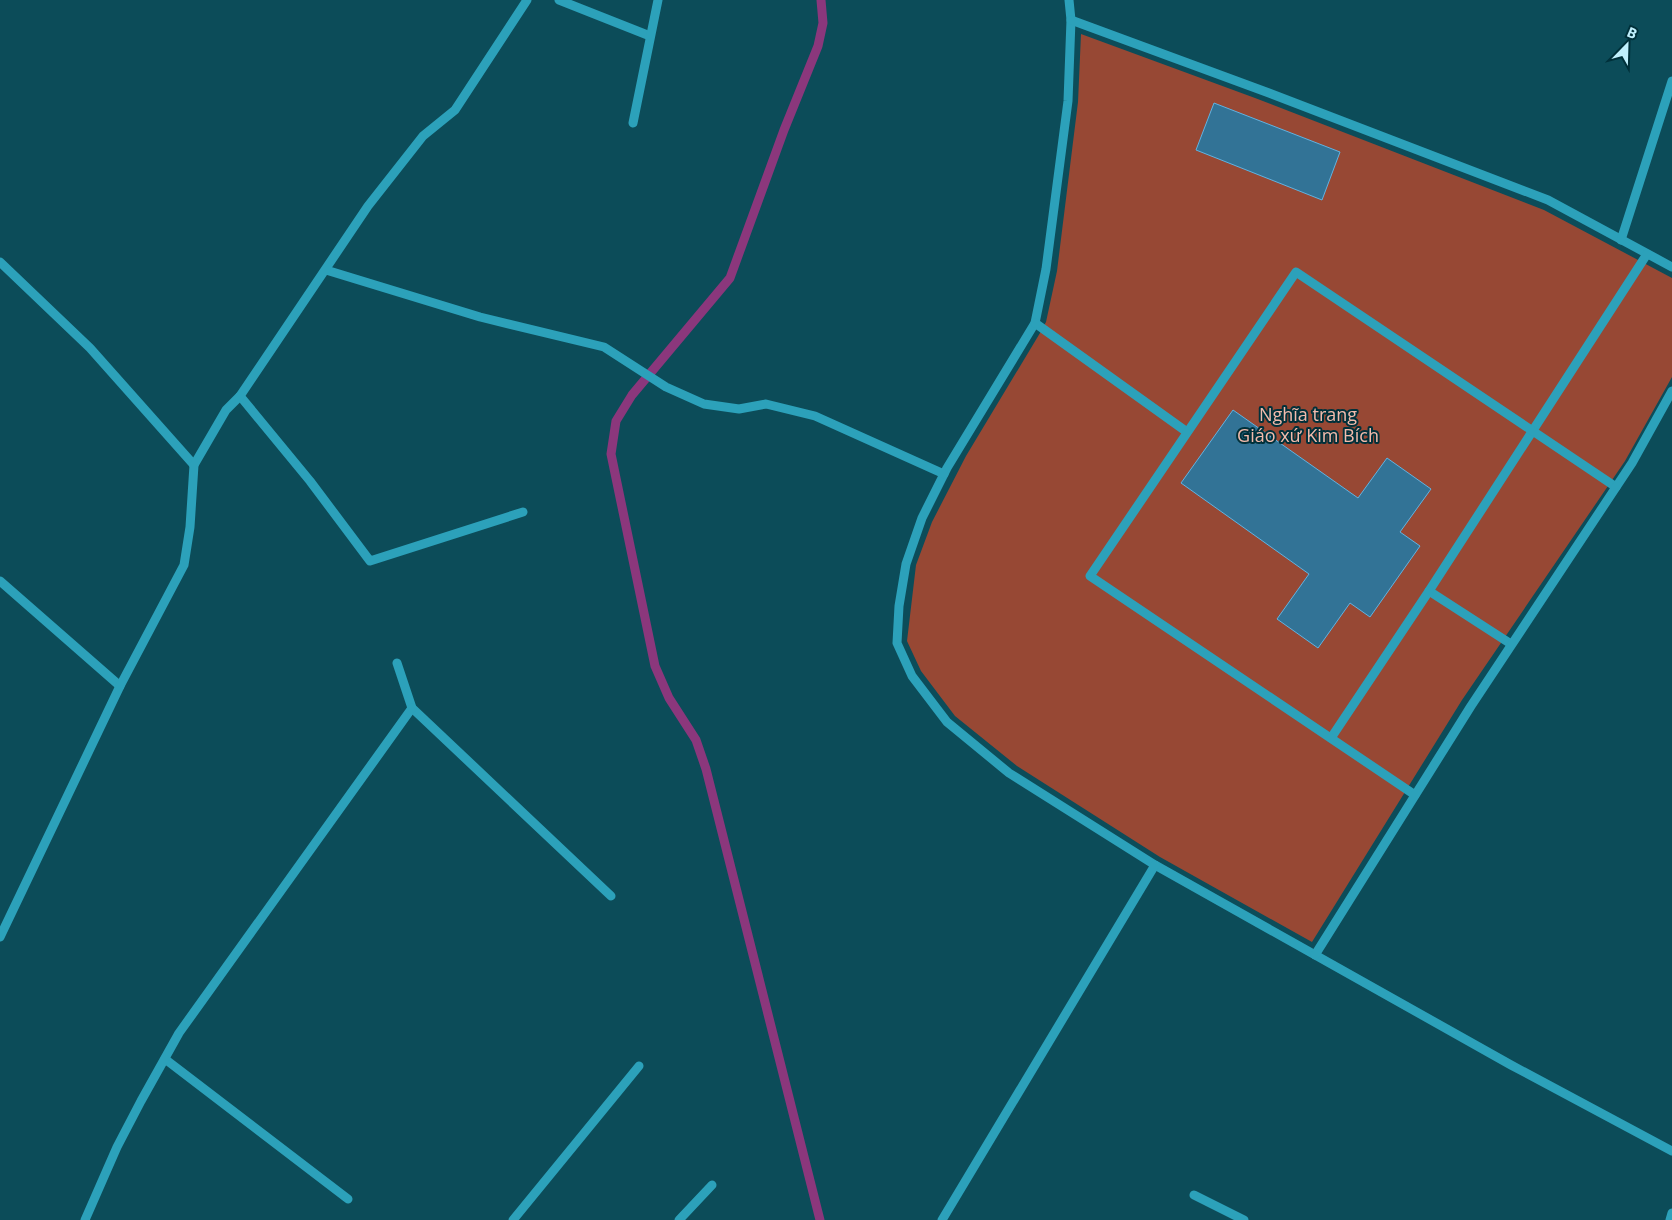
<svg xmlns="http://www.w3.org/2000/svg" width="1672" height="1220" font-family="'Open Sans',sans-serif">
  <rect width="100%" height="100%" fill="#0c4c59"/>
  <!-- green -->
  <polygon fill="#974834" points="1081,34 1255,98 1544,210 1672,278 1672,377 1625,461 1462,700 1312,942 1160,857 1017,766 955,716 921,671 907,641 916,565 932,522 966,456 1040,333 1046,322 1057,271 1078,102"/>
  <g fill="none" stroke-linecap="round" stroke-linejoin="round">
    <!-- stream -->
    <polyline stroke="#8b377c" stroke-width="9" points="820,1220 706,769 696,740 669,698 655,666 611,454 616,421 632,395 730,278 784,130 818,46 823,23 821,0"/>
  </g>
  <!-- building -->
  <g fill="#327396" stroke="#60b3e1">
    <polygon points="1214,103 1340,152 1322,200 1196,150"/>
    <polygon points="1233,410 1358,498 1387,458 1431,489 1400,532 1420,546 1370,617 1350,603 1318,648 1277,619 1309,574 1181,483"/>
  </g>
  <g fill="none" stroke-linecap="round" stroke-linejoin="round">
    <!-- minor -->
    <g stroke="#2ca1ba" stroke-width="9">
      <polyline points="559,0 650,36"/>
      <polyline points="1069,0 1071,20 1068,101 1046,269 1035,323 947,468 922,518 906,564 899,606 897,643 912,676 947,722 1009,773 1155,865 1511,1065 1672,1151"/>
      <polyline points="1071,20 1269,93 1548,200 1672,267"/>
      <polyline points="633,123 658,0"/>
      <polyline points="1621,240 1672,81"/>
      <polyline points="0,262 90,348 194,465"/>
      <polyline points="326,270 480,317 604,347 666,387 704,404 739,409 766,404 815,416 944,474"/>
      <polyline points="1035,323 1187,432"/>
      <polyline points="240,396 310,481 370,561 523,512"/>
      <polyline points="0,581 120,686"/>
      <polyline points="1511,644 1429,591 1647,254"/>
      <polyline points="397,663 412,708 611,896"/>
      <polyline points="1331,738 1429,591"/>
      <polyline points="1415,795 1090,576 1296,272 1616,487"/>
      <polyline points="0,937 120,686 184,565 190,527 194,465 226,410 240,396 368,206 423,136 455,110 527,0"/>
      <polyline points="1315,955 1471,706 1632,463 1672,391"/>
      <polyline points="165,1059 348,1199"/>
      <polyline points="1194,1195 1244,1220"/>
      <polyline points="85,1220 117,1147 141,1101 179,1033 412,708"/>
      <polyline points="513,1220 639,1066"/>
      <polyline points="679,1220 712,1185"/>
      <polyline points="942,1220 1155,865"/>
      <polyline points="1670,1220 1672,1213"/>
    </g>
  </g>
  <g text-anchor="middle" stroke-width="4" stroke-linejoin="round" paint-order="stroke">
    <!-- park labels -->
    <g font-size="18" fill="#f3bbac" stroke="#00303a">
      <text x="1308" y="421">Nghĩa trang<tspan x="1308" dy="21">Giáo xứ Kim Bích</tspan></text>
    </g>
  </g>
  <!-- north arrow -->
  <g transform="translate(1627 45) rotate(23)" stroke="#00303a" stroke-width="4" paint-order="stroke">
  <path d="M0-4L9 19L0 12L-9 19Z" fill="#c0f0fd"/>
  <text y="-8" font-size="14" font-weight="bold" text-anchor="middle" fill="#c0f0fd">B</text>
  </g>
</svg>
